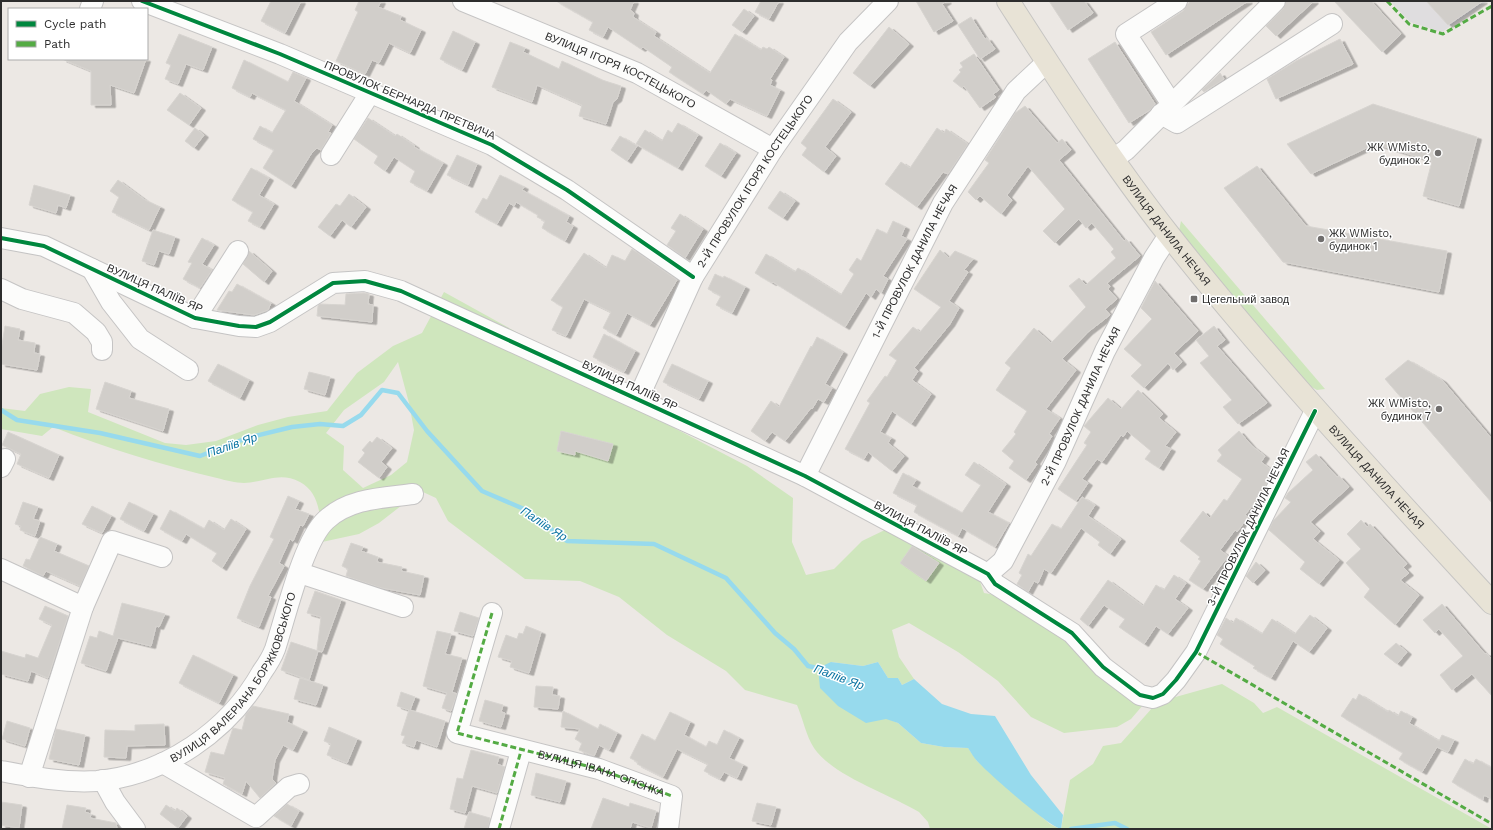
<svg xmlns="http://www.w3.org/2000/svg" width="1493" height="830" font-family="'Work Sans',sans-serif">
  <defs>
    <filter id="shadow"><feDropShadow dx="4.5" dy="2.5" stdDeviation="0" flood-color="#0004"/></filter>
  </defs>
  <rect width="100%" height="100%" fill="#ece8e4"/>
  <!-- industrial -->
  <polygon fill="#dfdddf" points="1390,1 1488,1 1442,32 1410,22"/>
  <!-- green -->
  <g fill="#cfe6bd" fill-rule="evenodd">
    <polygon points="1181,221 1325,389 1317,390 1310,386 1183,238 1179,231"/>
    <path d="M444,292L545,348L636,408L747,466L793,498L792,542L806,575L834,569L862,541L889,528L977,573L984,593L1008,597L1070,635L1143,705L1131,719L1117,727L1064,733L1031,717L998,681L958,652L909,623L892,630L899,657L914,679L902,685L898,678H888L878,662L863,666L831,662L866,722L886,718L898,723L921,743L944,747L968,748L977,761L1050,824L1060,829H930L928,822L919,812C889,794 833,776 814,748C806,736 803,719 797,705L745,690L726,671L667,635L619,597L580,581L525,579L448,521L436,498L412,487L406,502L379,523L359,534L322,542C320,521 322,494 300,482C280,471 265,482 244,483C236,483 225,480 217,478C162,465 106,448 53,427L42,436L1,429V408L25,411L40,394L69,387L91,389L88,412L165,443L186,445L216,441L258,425L288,417L327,411L357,373L393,346L422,333ZM398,362L409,403L414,430L407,462L391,475L363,488L343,470L344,446L326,433L344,410L384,382Z"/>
    <polygon points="1222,684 1254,703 1263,713 1277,707 1492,829 1061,829 1070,780 1093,764 1103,746 1121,743 1153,707 1172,698"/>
  </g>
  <!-- water -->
  <path fill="#97daed" d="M831,662L863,666L878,662L888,678H898L902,685L914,679L942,704L971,714L995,716L1031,775L1063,815L1061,829C1048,826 988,773 977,761C973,757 971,752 968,748L944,747L921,743L898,723L886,719L866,723L838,706L820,688L818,668Z"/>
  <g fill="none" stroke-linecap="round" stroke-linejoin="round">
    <!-- stream -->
    <g stroke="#97daed" stroke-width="4.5">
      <polyline points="1,410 17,420 100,433 200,456 247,438 292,427 320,424 343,426 361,415 382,390 398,393 427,431 482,491 524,509 567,541 654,544 726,578 775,633 794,649 808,666 822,669"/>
      <polyline points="1071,829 1115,823 1127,829"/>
    </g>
  </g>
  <!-- building -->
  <g fill="#d1ceca" stroke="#d7d4d0" filter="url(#shadow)">
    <polygon points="271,1 301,1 285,33 261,21"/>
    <polygon points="359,1 381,1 378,7 401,16 400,20 421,30 410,53 389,43 379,63 372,60 365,74 336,61 358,12 355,10"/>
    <polygon points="556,1 634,1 630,10 634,13 633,17 656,32 654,36 710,73 735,34 761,50 763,47 767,49 769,47 784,57 770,79 772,80 770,85 780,90 767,116 730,99 726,104 706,90 703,94 669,72 672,67 643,47 641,49 608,27 603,37 589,30 593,22"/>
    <polygon points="761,1 779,1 769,19 755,12"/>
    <polygon points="916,1 947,1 942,4 953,21 934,32"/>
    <polygon points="1049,1 1084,1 1093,13 1068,30"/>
    <polygon points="1190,1 1248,1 1166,55 1151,32 1183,11"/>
    <polygon points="1286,1 1314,1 1276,36 1266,26 1283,9"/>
    <polygon points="1334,1 1371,1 1401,34 1382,52"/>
    <polygon points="1426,1 1483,1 1448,25"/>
    <polygon points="744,9 754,16 742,32 732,25"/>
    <polygon points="971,17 985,39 987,38 995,49 980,59 958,25"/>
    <polygon points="889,27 909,44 870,86 853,73"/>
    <polygon points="453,31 475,42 462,70 440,59"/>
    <polygon points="179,34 212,47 203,70 186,64 178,84 165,79 171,65 166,63"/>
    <polygon points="1340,39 1353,64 1276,99 1267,79 1296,61"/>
    <polygon points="510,42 525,48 523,52 559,69 562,61 602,80 621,86 617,99 613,102 606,124 579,116 582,105 537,85 532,102 492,87"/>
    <polygon points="1115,42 1155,104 1150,110 1129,123 1088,59"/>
    <polygon points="974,54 999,90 993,94 996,97 980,108 964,86 962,88 953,81 961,72 959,70 963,67 960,63"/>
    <polygon points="62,59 146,59 134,93 110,85 111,105 91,105 91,71"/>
    <polygon points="244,60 288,82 293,72 306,78 294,101 332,125 328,132 331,133 321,150 317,148 311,154 291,186 263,168 274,150 253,139 260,126 272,133 286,110 252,93 250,97 232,88"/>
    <polygon points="1220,73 1224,79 1204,92 1202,90"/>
    <polygon points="180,93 201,108 189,125 167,110"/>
    <polygon points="833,99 851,112 825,147 836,156 824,172 802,155 807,148 801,143"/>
    <polygon points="1373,104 1477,137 1459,206 1423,196 1432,161 1375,144 1311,174 1287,144"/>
    <polygon points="1025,106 1057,143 1062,139 1071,150 1059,160 1124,241 1126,239 1140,256 1107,283 1110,286 1108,289 1117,299 1105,309 1110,315 1088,332 1062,359 1076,370 1046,409 1060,418 1049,434 1052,436 1035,462 1037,464 1026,480 1009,468 1014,461 1002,451 1016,434 1014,432 1027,411 996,390 1011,368 1005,363 1034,328 1051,343 1086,307 1069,286 1079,278 1086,285 1116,258 1111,252 1114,249 1092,223 1086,228 1079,219 1055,243 1043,231 1065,209 1028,166 1007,195 1012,200 1001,214 980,196 976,200 968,192 989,163 985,160 1015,113"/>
    <polygon points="368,118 395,136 397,134 415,146 414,147 443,163 427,191 410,182 415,171 394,157 385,171 374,163 378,156 354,139"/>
    <polygon points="678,123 698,135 678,168 636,144 645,130 662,141 668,130 672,133"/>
    <polygon points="195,128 204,135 194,148 185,141"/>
    <polygon points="937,128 944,133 946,129 968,144 948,174 943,172 917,207 885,184 901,162 910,168"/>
    <polygon points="620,136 637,146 627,161 611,150"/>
    <polygon points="720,143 736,153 721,176 705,166"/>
    <polygon points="457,155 477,164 468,185 447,175"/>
    <polygon points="1257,166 1306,226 1447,251 1439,292 1283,262 1224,188"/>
    <polygon points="251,168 269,178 259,195 274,204 260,227 248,221 253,212 232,200"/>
    <polygon points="500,175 524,187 522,190 569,216 566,222 573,226 565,241 542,228 545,221 537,217 538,215 516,202 514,206 509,203 497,224 475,212 483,198 487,200"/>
    <polygon points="118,180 145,200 160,207 149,230 112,212 119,197 110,191"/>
    <polygon points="34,185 70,195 66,208 58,205 56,213 29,205"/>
    <polygon points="780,191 795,201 783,218 768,208"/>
    <polygon points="349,194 366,207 351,227 342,220 330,236 318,227 336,204 340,206"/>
    <polygon points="680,214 703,229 685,258 667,245 676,231 671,228"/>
    <polygon points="893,221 905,227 901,236 907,239 883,276 888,279 881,293 876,289 871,297 866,293 845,327 773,282 772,283 755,273 766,254 795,272 798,268 841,295 854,274 849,270 857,258 861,261 877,229 887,234"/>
    <polygon points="153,230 175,237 169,254 159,251 154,265 142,261"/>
    <polygon points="202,238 214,245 202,264 212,270 200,288 183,279 192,263 188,262"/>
    <polygon points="632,249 677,280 650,325 627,313 616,335 603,328 611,312 584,299 566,336 552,330 563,307 551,300 584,253 606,268 612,255 625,261"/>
    <polygon points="940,250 949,258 955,251 973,259 964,270 968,272 949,301 959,308 950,324 914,368 918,371 912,380 931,394 911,424 892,411 880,432 891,438 888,443 904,456 892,471 868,452 864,459 845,449 870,403 867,401 885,376 887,377 897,360 889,355 913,327 920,332 941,307 914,289"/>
    <polygon points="249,251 272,271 264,282 243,264"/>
    <polygon points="715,274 723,278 724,276 745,287 732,313 716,305 721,296 708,289"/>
    <polygon points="1155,281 1198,331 1174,353 1182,362 1173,370 1168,363 1144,388 1131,376 1142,365 1124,349 1152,319 1141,308"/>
    <polygon points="237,284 271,303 268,310 254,315 217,310 229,291 232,292"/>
    <polygon points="364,293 369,294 368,304 373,305 372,322 317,316 318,306 320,304 345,305 346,294"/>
    <polygon points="5,326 20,329 18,340 35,343 34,353 40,354 37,370 1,364 1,351"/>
    <polygon points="1214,326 1225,340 1217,346 1267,403 1238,424 1223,407 1232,400 1200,363 1209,356 1196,340"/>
    <polygon points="604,334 635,351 624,372 593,357"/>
    <polygon points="817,337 843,352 825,384 832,388 824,402 818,399 812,409 811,408 785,441 772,432 765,441 751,431 771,401 779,407 811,346 812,347"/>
    <polygon points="1408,360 1442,380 1492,439 1492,503 1385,379"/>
    <polygon points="218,364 249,380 240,398 208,381"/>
    <polygon points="672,364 708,381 699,399 663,382"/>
    <polygon points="309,372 330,377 325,395 304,389"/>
    <polygon points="105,382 131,391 129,398 169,409 163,431 96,409"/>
    <polygon points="1138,390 1163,414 1159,418 1176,432 1165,446 1171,449 1159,468 1145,459 1151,451 1127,431 1123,437 1121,435 1102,462 1097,459 1082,479 1088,483 1076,501 1058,489 1087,445 1084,443 1091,432 1084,426 1108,398 1121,409"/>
    <polygon points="561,431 613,444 608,461 575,451 575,455 557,451"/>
    <polygon points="1239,431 1252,446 1265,456 1261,462 1273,471 1263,491 1245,515 1248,517 1237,532 1235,530 1220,550 1228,556 1203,589 1189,580 1201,561 1198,559 1200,557 1180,541 1203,511 1210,518 1224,499 1227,501 1242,479 1217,461 1222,455 1218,450"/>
    <polygon points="8,432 59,455 49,478 17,464 21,454 2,445"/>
    <polygon points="377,437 392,448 381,462 387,467 379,478 358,462 365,453 362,450 370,441 372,443"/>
    <polygon points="1316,454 1337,477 1339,476 1349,487 1310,522 1320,531 1313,539 1339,560 1319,584 1300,569 1305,562 1269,530 1273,521 1291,502 1285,498 1288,493 1313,470 1306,462"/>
    <polygon points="974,462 1006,484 988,512 1009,523 995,547 962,528 958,536 914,512 917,505 893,493 903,473 916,480 912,486 962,513 981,485 965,475"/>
    <polygon points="288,496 299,501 295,509 309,514 303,526 300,525 293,541 290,539 279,563 284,566 268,596 271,597 259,627 237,618 250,586 274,539 270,537"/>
    <polygon points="1082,497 1095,505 1088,516 1121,539 1110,554 1098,545 1100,542 1081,528 1051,573 1044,569 1038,583 1034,581 1028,592 1017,584 1022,575 1019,573 1028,554 1031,556 1052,524 1061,529"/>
    <polygon points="23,502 38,507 33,519 40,521 35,536 20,530 21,526 15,524"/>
    <polygon points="129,502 153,514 144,531 120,519"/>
    <polygon points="92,506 111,516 102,533 82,524"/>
    <polygon points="170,510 204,529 209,520 224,530 231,519 246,529 222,568 212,561 217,553 186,534 182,541 160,529"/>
    <polygon points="1361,520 1367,527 1370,524 1407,564 1403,567 1409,573 1400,580 1419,595 1395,625 1364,597 1370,589 1346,563 1361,549 1347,534"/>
    <polygon points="40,537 57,544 54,551 89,566 80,586 46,571 43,576 23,566 26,559 30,560"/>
    <polygon points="351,543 363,547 361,551 378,557 377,562 402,567 401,571 424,576 420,595 382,588 346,576 348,569 342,566"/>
    <polygon points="912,546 939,563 926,581 900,563"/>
    <polygon points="1256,562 1265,570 1253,583 1246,576"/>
    <polygon points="1174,575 1186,583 1175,599 1188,608 1168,634 1156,626 1144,644 1119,627 1125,619 1104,605 1088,626 1080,619 1108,580 1143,606 1156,585 1164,590"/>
    <polygon points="315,591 341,600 322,652 317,650 321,617 307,613"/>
    <polygon points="122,603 165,614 159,627 156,626 151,646 118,638 106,671 81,663 90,636 97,638 99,631 113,636"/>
    <polygon points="1442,604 1485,654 1486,653 1492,659 1492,696 1472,674 1452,690 1440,675 1463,656 1439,629 1435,633 1423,620"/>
    <polygon points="45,606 68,616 48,678 31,671 28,681 1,674 1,651 25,658 26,654 38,658 52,625 39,619"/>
    <polygon points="460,612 479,618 473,636 454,631"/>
    <polygon points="1310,615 1327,628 1309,652 1293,641 1271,678 1253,668 1255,666 1220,644 1223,639 1217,635 1226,618 1233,623 1236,618 1262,634 1272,619 1295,634"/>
    <polygon points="526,626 541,632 529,673 510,667 512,661 498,657 506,635 517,639 519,633 523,634"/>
    <polygon points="437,631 451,634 445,654 462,658 452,692 457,694 451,711 442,708 447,693 423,686"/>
    <polygon points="291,642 318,651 309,680 281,670"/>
    <polygon points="1396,643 1407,652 1397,664 1384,654"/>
    <polygon points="193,655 233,675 219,703 179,683"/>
    <polygon points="300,678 323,685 316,705 294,699"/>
    <polygon points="536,686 553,687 552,695 560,696 558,709 534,707"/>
    <polygon points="401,692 415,697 410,710 445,721 437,747 416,740 414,747 402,743 405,736 401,735 409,710 397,706"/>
    <polygon points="1359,694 1388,712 1389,710 1398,716 1401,711 1412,717 1409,723 1439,741 1442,735 1454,740 1448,752 1437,747 1422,772 1399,759 1403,753 1341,716 1353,698 1356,700"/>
    <polygon points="485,700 503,705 501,712 505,713 501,727 479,721"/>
    <polygon points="253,706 289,714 287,722 303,730 293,750 283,745 275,760 272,779 276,783 260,798 246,781 242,794 223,784 225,778 205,772 211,752 224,755 233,728 242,730 246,714"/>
    <polygon points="563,711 598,729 600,724 617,733 609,750 599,745 594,756 579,750 582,743 575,739 580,729 561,727"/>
    <polygon points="670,712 690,722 684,735 706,747 709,741 717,745 724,730 739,738 729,758 743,765 737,778 724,772 720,779 704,771 708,764 677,749 663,777 637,764 638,762 630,758 642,734 655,741"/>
    <polygon points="7,721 30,728 25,746 2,739"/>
    <polygon points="164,724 165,745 127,746 126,758 104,757 105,730 135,731 135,725"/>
    <polygon points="329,727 357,739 347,763 327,755 331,744 324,741"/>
    <polygon points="56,729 85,735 79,765 49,759"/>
    <polygon points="471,750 499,757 497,764 505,767 497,793 472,786 465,813 450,809 457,778 463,779"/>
    <polygon points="1465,759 1473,764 1476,759 1492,768 1492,799 1484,795 1483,800 1452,782"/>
    <polygon points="536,773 566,781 560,802 531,795"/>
    <polygon points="603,798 629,807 630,803 656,811 651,828 632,822 630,829 591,829"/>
    <polygon points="1,802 22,805 19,828 1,825"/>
    <polygon points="757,803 776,807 771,825 752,821"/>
    <polygon points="287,804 299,811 291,826 274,816"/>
    <polygon points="67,805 86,808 85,812 91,814 90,818 116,823 117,829 62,829"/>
    <polygon points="166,805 175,811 177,808 187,816 178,828 160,814"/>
    <polygon points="469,812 490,818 488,829 464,829"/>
  </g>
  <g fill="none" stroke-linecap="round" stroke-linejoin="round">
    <!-- minor casing -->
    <g stroke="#c5c4c4" stroke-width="22">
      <g id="minor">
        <polyline points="142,1 280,54 492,145 567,190 693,277"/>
        <path id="s1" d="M463,1L637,73L773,149"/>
        <polyline points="90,9 93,1"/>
        <polyline points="1171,103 1126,34 1177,1"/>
        <polyline points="1161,114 1177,123 1332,24"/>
        <polyline points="331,155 370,93"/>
        <polyline points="1113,159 1126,150 1275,1"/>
        <polyline points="1,238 44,246 195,318 239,326 256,327 270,322 333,283 365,281 401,291 805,476 988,574 995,584 1072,633 1103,667 1140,695 1153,698 1163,694 1176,680 1196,652 1315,411"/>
        <polyline points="92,269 111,302 140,339 188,370"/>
        <polyline points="1,289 22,299 74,313 96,332 102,342 102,350"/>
        <polyline points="195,318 238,251"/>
        <path id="s2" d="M638,399L693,277L773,149L848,42L888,1"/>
        <polyline points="1,467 5,459"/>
        <path id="s3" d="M805,476L943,203L1016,91L1047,62"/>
        <polyline points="1,569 83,607"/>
        <polyline points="300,573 403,607"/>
        <path id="s4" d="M988,574L1003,561L1056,461L1105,351L1154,258L1169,235"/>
        <polyline points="492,613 457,733 599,769 672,796 668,829"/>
        <polyline points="163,763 256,817 289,787 299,784"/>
        <path id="s5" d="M1,771C33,777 64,783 97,781C165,775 229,731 262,672C267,665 272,657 275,649C286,616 303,541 326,520C350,498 383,498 413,494"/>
        <polyline points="29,777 83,607 112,541 162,557"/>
        <polyline points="103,780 115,802 135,829"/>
        <polyline points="499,829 521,751"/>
      </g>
    </g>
    <!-- major casing -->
    <g stroke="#c6c5c3" stroke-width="24">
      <g id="major">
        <path id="s6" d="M1008,1C1059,80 1110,160 1169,235C1270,363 1381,482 1492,603"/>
      </g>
    </g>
    <!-- minor -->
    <use href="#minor" stroke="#fcfcfb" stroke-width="20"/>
    <!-- major -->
    <use href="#major" stroke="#e8e3d6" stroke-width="22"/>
    <!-- quiet -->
    <g stroke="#54ab44" stroke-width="3" stroke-dasharray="6 3" stroke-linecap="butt">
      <polyline points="1387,1 1409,24 1443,34 1492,6"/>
      <path id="s7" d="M492,613L457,733L599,769L672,796"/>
      <polyline points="1196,652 1492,824"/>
      <polyline points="499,829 521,751"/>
    </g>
    <!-- cycleway casing -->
    <g stroke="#fff" stroke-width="6">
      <g id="cycleway">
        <polyline points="142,1 280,54 492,145 567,190 693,277"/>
        <polyline points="1,238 44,246 195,318 239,326 256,327 270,322 333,283 365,281 401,291 805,476 988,574 995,584 1072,633 1103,667 1140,695 1153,698 1163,694 1176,680 1196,652 1315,411"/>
      </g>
    </g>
    <!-- cycleway -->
    <use href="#cycleway" stroke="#00873e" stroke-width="4"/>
  </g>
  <!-- markers -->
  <g fill="#706e6d" stroke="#fff" stroke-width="1.5">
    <circle cx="1438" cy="153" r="4"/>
    <circle cx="1321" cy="239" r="4"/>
    <rect x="1190" y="295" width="8" height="8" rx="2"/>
    <circle cx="1439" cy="409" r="4"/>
  </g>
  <g text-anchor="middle" stroke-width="3" stroke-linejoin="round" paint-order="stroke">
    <!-- street labels -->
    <g font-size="11" fill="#2d2d2d" stroke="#fff">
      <text dy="4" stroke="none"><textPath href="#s1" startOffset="172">ВУЛИЦЯ ІГОРЯ КОСТЕЦЬКОГО</textPath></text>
      <text transform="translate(410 100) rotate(23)" y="4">ПРОВУЛОК БЕРНАРДА ПРЕТВИЧА</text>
      <text dy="4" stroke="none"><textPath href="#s2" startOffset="248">2-Й ПРОВУЛОК ІГОРЯ КОСТЕЦЬКОГО</textPath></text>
      <text dy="4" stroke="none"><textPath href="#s6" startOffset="279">ВУЛИЦЯ ДАНИЛА НЕЧАЯ</textPath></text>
      <text dy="4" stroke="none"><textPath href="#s3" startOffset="241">1-Й ПРОВУЛОК ДАНИЛА НЕЧАЯ</textPath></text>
      <text transform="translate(155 288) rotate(24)" y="4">ВУЛИЦЯ ПАЛІЇВ ЯР</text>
      <text transform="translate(630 385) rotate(25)" y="4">ВУЛИЦЯ ПАЛІЇВ ЯР</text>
      <text dy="4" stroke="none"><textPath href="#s4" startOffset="193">2-Й ПРОВУЛОК ДАНИЛА НЕЧАЯ</textPath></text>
      <text dy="4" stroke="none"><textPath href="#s6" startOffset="603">ВУЛИЦЯ ДАНИЛА НЕЧАЯ</textPath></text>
      <text transform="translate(1248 527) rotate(-64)" y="4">3-Й ПРОВУЛОК ДАНИЛА НЕЧАЯ</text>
      <text transform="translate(921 528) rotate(28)" y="4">ВУЛИЦЯ ПАЛІЇВ ЯР</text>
      <text dy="4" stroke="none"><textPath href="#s5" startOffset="281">ВУЛИЦЯ ВАЛЕРІАНА БОРЖКОВСЬКОГО</textPath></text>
      <text dy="4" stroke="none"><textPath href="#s7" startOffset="275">ВУЛИЦЯ ІВАНА ОГІЄНКА</textPath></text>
    </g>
    <!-- poi labels -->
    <g font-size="11" fill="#2d2d2d" stroke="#fff" text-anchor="end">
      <text x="1430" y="151">ЖК WMisto,<tspan x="1430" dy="13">будинок 2</tspan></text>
      <text x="1329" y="237" text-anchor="start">ЖК WMisto,<tspan x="1329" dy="13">будинок 1</tspan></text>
      <text x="1202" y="303" text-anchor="start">Цегельний завод</text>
      <text x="1431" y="407">ЖК WMisto,<tspan x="1431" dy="13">будинок 7</tspan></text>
    </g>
    <!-- water labels -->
    <g font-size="12" font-style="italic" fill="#0c75a3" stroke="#fff">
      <text transform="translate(232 445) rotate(-19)" y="4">Паліїв Яр</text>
      <text transform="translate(544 524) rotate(33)" y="4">Паліїв Яр</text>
      <text transform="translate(839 677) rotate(20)" y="4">Паліїв Яр</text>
    </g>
  </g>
  <!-- border -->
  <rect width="1493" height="830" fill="none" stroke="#2d2d2d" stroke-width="4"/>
  <!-- legend -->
  <rect x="8" y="8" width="140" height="52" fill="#ffffff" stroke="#ababab"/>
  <rect x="16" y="21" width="20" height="6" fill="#00873e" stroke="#ababab"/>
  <text x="44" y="28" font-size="12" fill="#2d2d2d">Cycle path</text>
  <rect x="16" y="41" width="20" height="6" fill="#54ab44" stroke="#ababab"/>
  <text x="44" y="48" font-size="12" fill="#2d2d2d">Path</text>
</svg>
